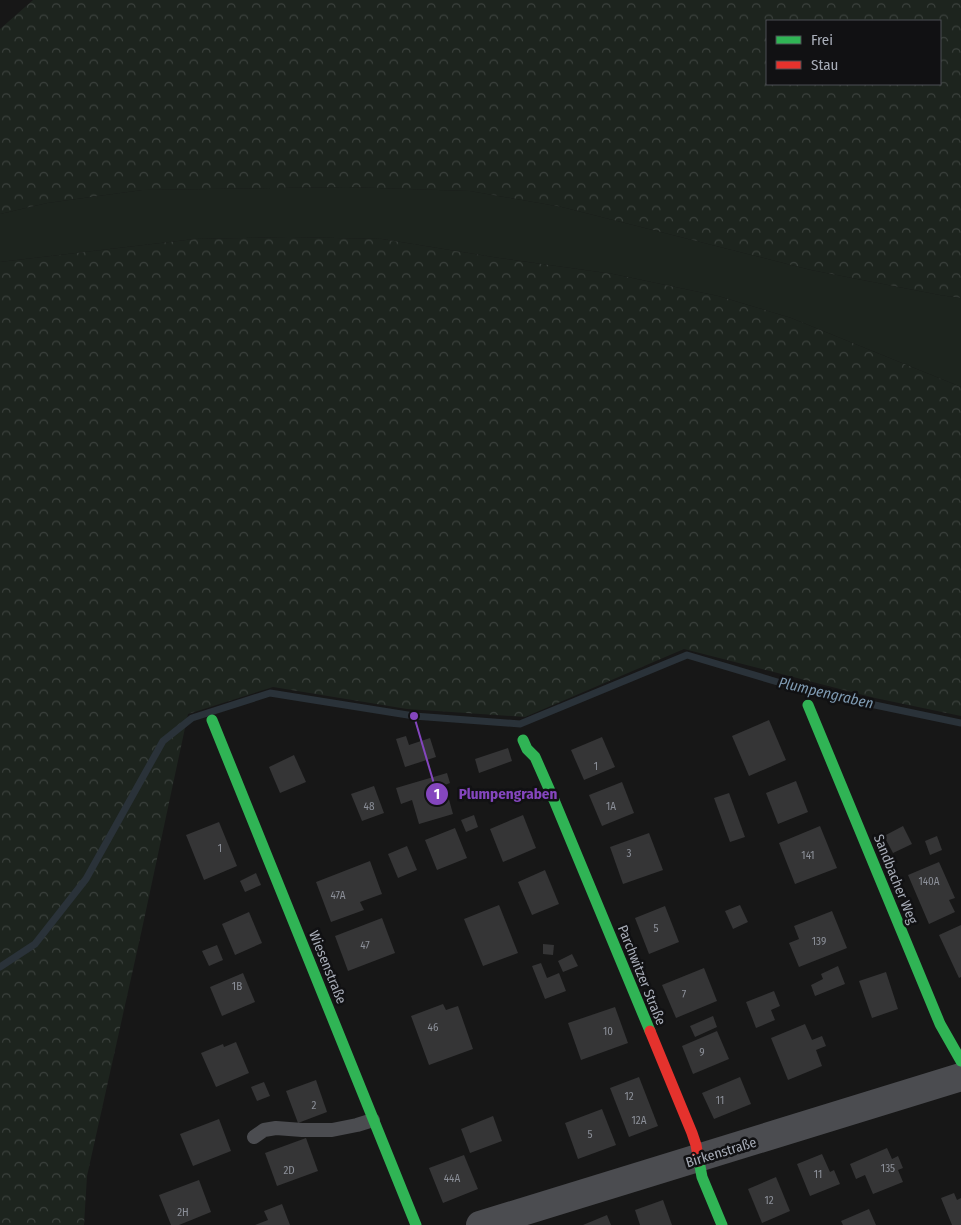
<svg xmlns="http://www.w3.org/2000/svg" width="961" height="1225" font-family="'Fira Sans Condensed',sans-serif">
  <defs>
    <pattern id="forest-crowns" width="20" height="18" patternUnits="userSpaceOnUse" patternTransform="scale(1.25)"><rect width="20" height="18" fill="#1d241e"/><path d="M2 6a3 3 0 1 1 6 0M12 15a3 3 0 1 1 6 0" fill="none" stroke="#3b413d"/></pattern>
  </defs>
  <rect width="100%" height="100%" fill="#171717"/>
  <!-- grass -->
  <polygon fill="#1d241e" points="347,187 470,191 562,207 811,270 940,295 961,298 961,387 791,318 718,296 613,274 499,258 382,239 289,237 195,239 0,262 0,214 47,203 142,190"/>
  <!-- forest -->
  <g fill="url(#forest-crowns)" fill-rule="evenodd">
    <path d="M33,0H961V298L940,295L811,270L562,207L470,191L347,187L142,190L47,203L0,214V29ZM940,21V84H767V21Z"/>
    <polygon points="289,237 382,239 499,258 613,274 718,296 791,318 961,387 961,716 875,698 684,649 525,717 407,709 273,687 188,714 142,929 87,1176 84,1225 0,1225 0,262 195,239"/>
  </g>
  <g fill="none" stroke-linecap="round" stroke-linejoin="round">
    <!-- stream -->
    <polyline stroke="#2a3239" stroke-width="7" points="0,967 35,944 86,879 163,741 192,718 270,693 414,716 520,724 687,655 781,683 832,696 961,723"/>
  </g>
  <!-- building -->
  <g fill="#353536">
    <polygon points="769,720 786,760 749,776 732,736"/>
    <polygon points="406,736 409,745 430,738 436,757 405,767 396,739"/>
    <polygon points="602,737 615,767 584,780 571,750"/>
    <polygon points="508,748 512,761 479,773 475,759"/>
    <polygon points="294,755 306,782 280,793 269,767"/>
    <polygon points="447,773 450,783 445,785 453,814 419,824 412,800 401,804 396,788"/>
    <polygon points="796,781 808,812 778,824 766,793"/>
    <polygon points="622,782 634,813 602,826 589,795"/>
    <polygon points="374,786 384,813 362,821 351,794"/>
    <polygon points="729,793 745,837 730,842 714,798"/>
    <polygon points="474,815 478,827 466,832 461,820"/>
    <polygon points="523,815 536,848 503,862 490,829"/>
    <polygon points="219,822 237,866 204,880 186,835"/>
    <polygon points="820,826 837,868 795,884 779,843"/>
    <polygon points="903,826 912,844 893,853 884,836"/>
    <polygon points="455,828 467,858 437,870 425,840"/>
    <polygon points="649,833 663,870 623,884 610,847"/>
    <polygon points="937,836 942,850 930,855 925,841"/>
    <polygon points="407,846 417,870 398,878 388,854"/>
    <polygon points="370,861 382,894 360,902 364,910 331,922 316,882"/>
    <polygon points="939,862 955,898 949,900 955,912 929,924 908,875"/>
    <polygon points="545,870 559,904 532,915 518,882"/>
    <polygon points="256,873 261,885 245,892 240,881"/>
    <polygon points="499,905 518,953 483,966 464,919"/>
    <polygon points="740,905 748,922 733,929 725,911"/>
    <polygon points="665,906 679,942 649,954 635,918"/>
    <polygon points="832,911 847,948 799,967 789,943 799,939 794,926"/>
    <polygon points="249,912 262,943 235,955 222,924"/>
    <polygon points="382,918 395,953 348,971 335,936"/>
    <polygon points="961,925 961,977 959,978 939,935"/>
    <polygon points="543,944 554,945 553,955 543,954"/>
    <polygon points="217,945 223,960 209,966 202,951"/>
    <polygon points="572,954 578,966 563,972 558,961"/>
    <polygon points="541,963 547,978 559,973 566,991 545,999 532,966"/>
    <polygon points="838,966 845,984 815,996 811,985 823,979 821,974"/>
    <polygon points="704,968 717,1001 676,1018 662,985"/>
    <polygon points="886,972 898,1009 872,1018 859,981"/>
    <polygon points="243,973 255,1002 222,1016 210,987"/>
    <polygon points="774,991 780,1006 771,1010 775,1020 756,1028 746,1002"/>
    <polygon points="443,1004 446,1010 458,1006 473,1049 429,1065 411,1016"/>
    <polygon points="615,1007 628,1043 581,1060 568,1023"/>
    <polygon points="713,1016 717,1027 695,1037 690,1026"/>
    <polygon points="805,1024 812,1040 822,1036 826,1046 816,1050 822,1066 788,1080 771,1038"/>
    <polygon points="717,1031 729,1059 693,1074 682,1046"/>
    <polygon points="236,1042 249,1073 216,1087 201,1053 223,1044 224,1047"/>
    <polygon points="639,1077 658,1126 629,1137 610,1088"/>
    <polygon points="740,1077 751,1104 714,1119 702,1093"/>
    <polygon points="316,1080 327,1112 298,1123 286,1091"/>
    <polygon points="264,1082 270,1096 257,1101 251,1087"/>
    <polygon points="602,1109 616,1145 578,1159 565,1123"/>
    <polygon points="493,1116 502,1141 470,1153 461,1129"/>
    <polygon points="219,1119 231,1151 193,1166 180,1134"/>
    <polygon points="306,1138 318,1171 277,1186 265,1153"/>
    <polygon points="887,1148 892,1159 898,1156 903,1168 898,1170 903,1182 873,1194 865,1175 856,1179 850,1164"/>
    <polygon points="822,1154 830,1172 834,1170 840,1184 810,1196 797,1164"/>
    <polygon points="464,1155 478,1189 443,1203 429,1168"/>
    <polygon points="776,1177 790,1211 762,1223 748,1189"/>
    <polygon points="199,1180 211,1212 179,1225 171,1225 159,1195"/>
    <polygon points="954,1193 957,1200 961,1198 961,1225 952,1225 941,1198"/>
    <polygon points="663,1200 672,1225 640,1225 635,1210"/>
    <polygon points="282,1204 290,1225 255,1225 268,1220 264,1211"/>
    <polygon points="869,1209 876,1225 843,1225 841,1221"/>
    <polygon points="607,1215 611,1225 583,1225"/>
  </g>
  <g fill="none" stroke-linecap="round" stroke-linejoin="round">
    <!-- lane -->
    <polyline stroke="#4b4c50" stroke-width="14" points="254,1137 264,1130 276,1128 302,1130 332,1130 357,1125 373,1120"/>
    <!-- street -->
    <polyline stroke="#4b4c50" stroke-width="28" points="480,1225 961,1077"/>
    <!-- fast -->
    <g stroke="#30b455" stroke-width="11">
      <polyline points="808,705 940,1024 961,1061"/>
      <polyline points="212,720 416,1225"/>
      <polyline points="523,740 527,749 535,757 554,800 650,1031"/>
      <polyline points="699,1161 702,1177 722,1225"/>
    </g>
    <!-- jam -->
    <polyline stroke="#e5322d" stroke-width="11" points="650,1031 692,1133 696,1145 699,1161"/>
  </g>
  <g text-anchor="middle" stroke-width="5" stroke-linejoin="round" paint-order="stroke">
    <!-- number labels -->
    <g font-size="11" fill="#8b8f98">
      <text x="596" y="770">1</text>
      <text x="369" y="810">48</text>
      <text x="611" y="810">1A</text>
      <text x="220" y="852">1</text>
      <text x="629" y="857">3</text>
      <text x="808" y="859">141</text>
      <text x="929" y="885">140A</text>
      <text x="338" y="899">47A</text>
      <text x="656" y="932">5</text>
      <text x="819" y="945">139</text>
      <text x="365" y="949">47</text>
      <text x="237" y="990">1B</text>
      <text x="684" y="998">7</text>
      <text x="433" y="1031">46</text>
      <text x="608" y="1035">10</text>
      <text x="702" y="1056">9</text>
      <text x="629" y="1100">12</text>
      <text x="720" y="1104">11</text>
      <text x="314" y="1109">2</text>
      <text x="639" y="1124">12A</text>
      <text x="590" y="1138">5</text>
      <text x="888" y="1172">135</text>
      <text x="289" y="1174">2D</text>
      <text x="818" y="1178">11</text>
      <text x="452" y="1182">44A</text>
      <text x="769" y="1204">12</text>
      <text x="183" y="1216">2H</text>
    </g>
    <!-- street labels -->
    <g font-size="14" fill="#a8adb8" stroke="#111113">
      <text transform="translate(896 879) rotate(68)" y="5">Sandbacher Weg</text>
      <text transform="translate(328 967) rotate(68)" y="5">Wiesenstraße</text>
      <text transform="translate(642 975) rotate(68)" y="5">Parchwitzer Straße</text>
      <text transform="translate(721 1152) rotate(-17)" y="5">Birkenstraße</text>
    </g>
    <!-- water labels -->
    <g font-size="15" font-style="italic" fill="#7f9bb3" stroke="#111113">
      <text transform="translate(826 693) rotate(13)" y="5">Plumpengraben</text>
    </g>
  </g>
  <!-- callouts -->
  <path fill="none" stroke="#8446be" stroke-width="2" d="M414 716L437 794"/>
  <g fill="#8446be" stroke="#111113" stroke-width="2">
    <circle cx="414" cy="716" r="5"/>
    <circle cx="437" cy="794" r="12"/>
  </g>
  <g font-size="15" text-anchor="middle" font-weight="bold" fill="#fff">
    <text x="437" y="799">1</text>
  </g>
  <g font-size="15" text-anchor="middle" font-weight="bold" fill="#8446be" stroke="#111113" stroke-width="5" stroke-linejoin="round" paint-order="stroke">
    <text x="508" y="799">Plumpengraben</text>
  </g>
  <!-- legend -->
  <rect x="766" y="20" width="175" height="65" fill="#111113" stroke="#4d4f55"/>
  <rect x="776" y="36" width="25" height="8" fill="#30b455" stroke="#4d4f55"/>
  <text x="811" y="45" font-size="15" fill="#a8adb8">Frei</text>
  <rect x="776" y="61" width="25" height="8" fill="#e5322d" stroke="#4d4f55"/>
  <text x="811" y="70" font-size="15" fill="#a8adb8">Stau</text>
</svg>
